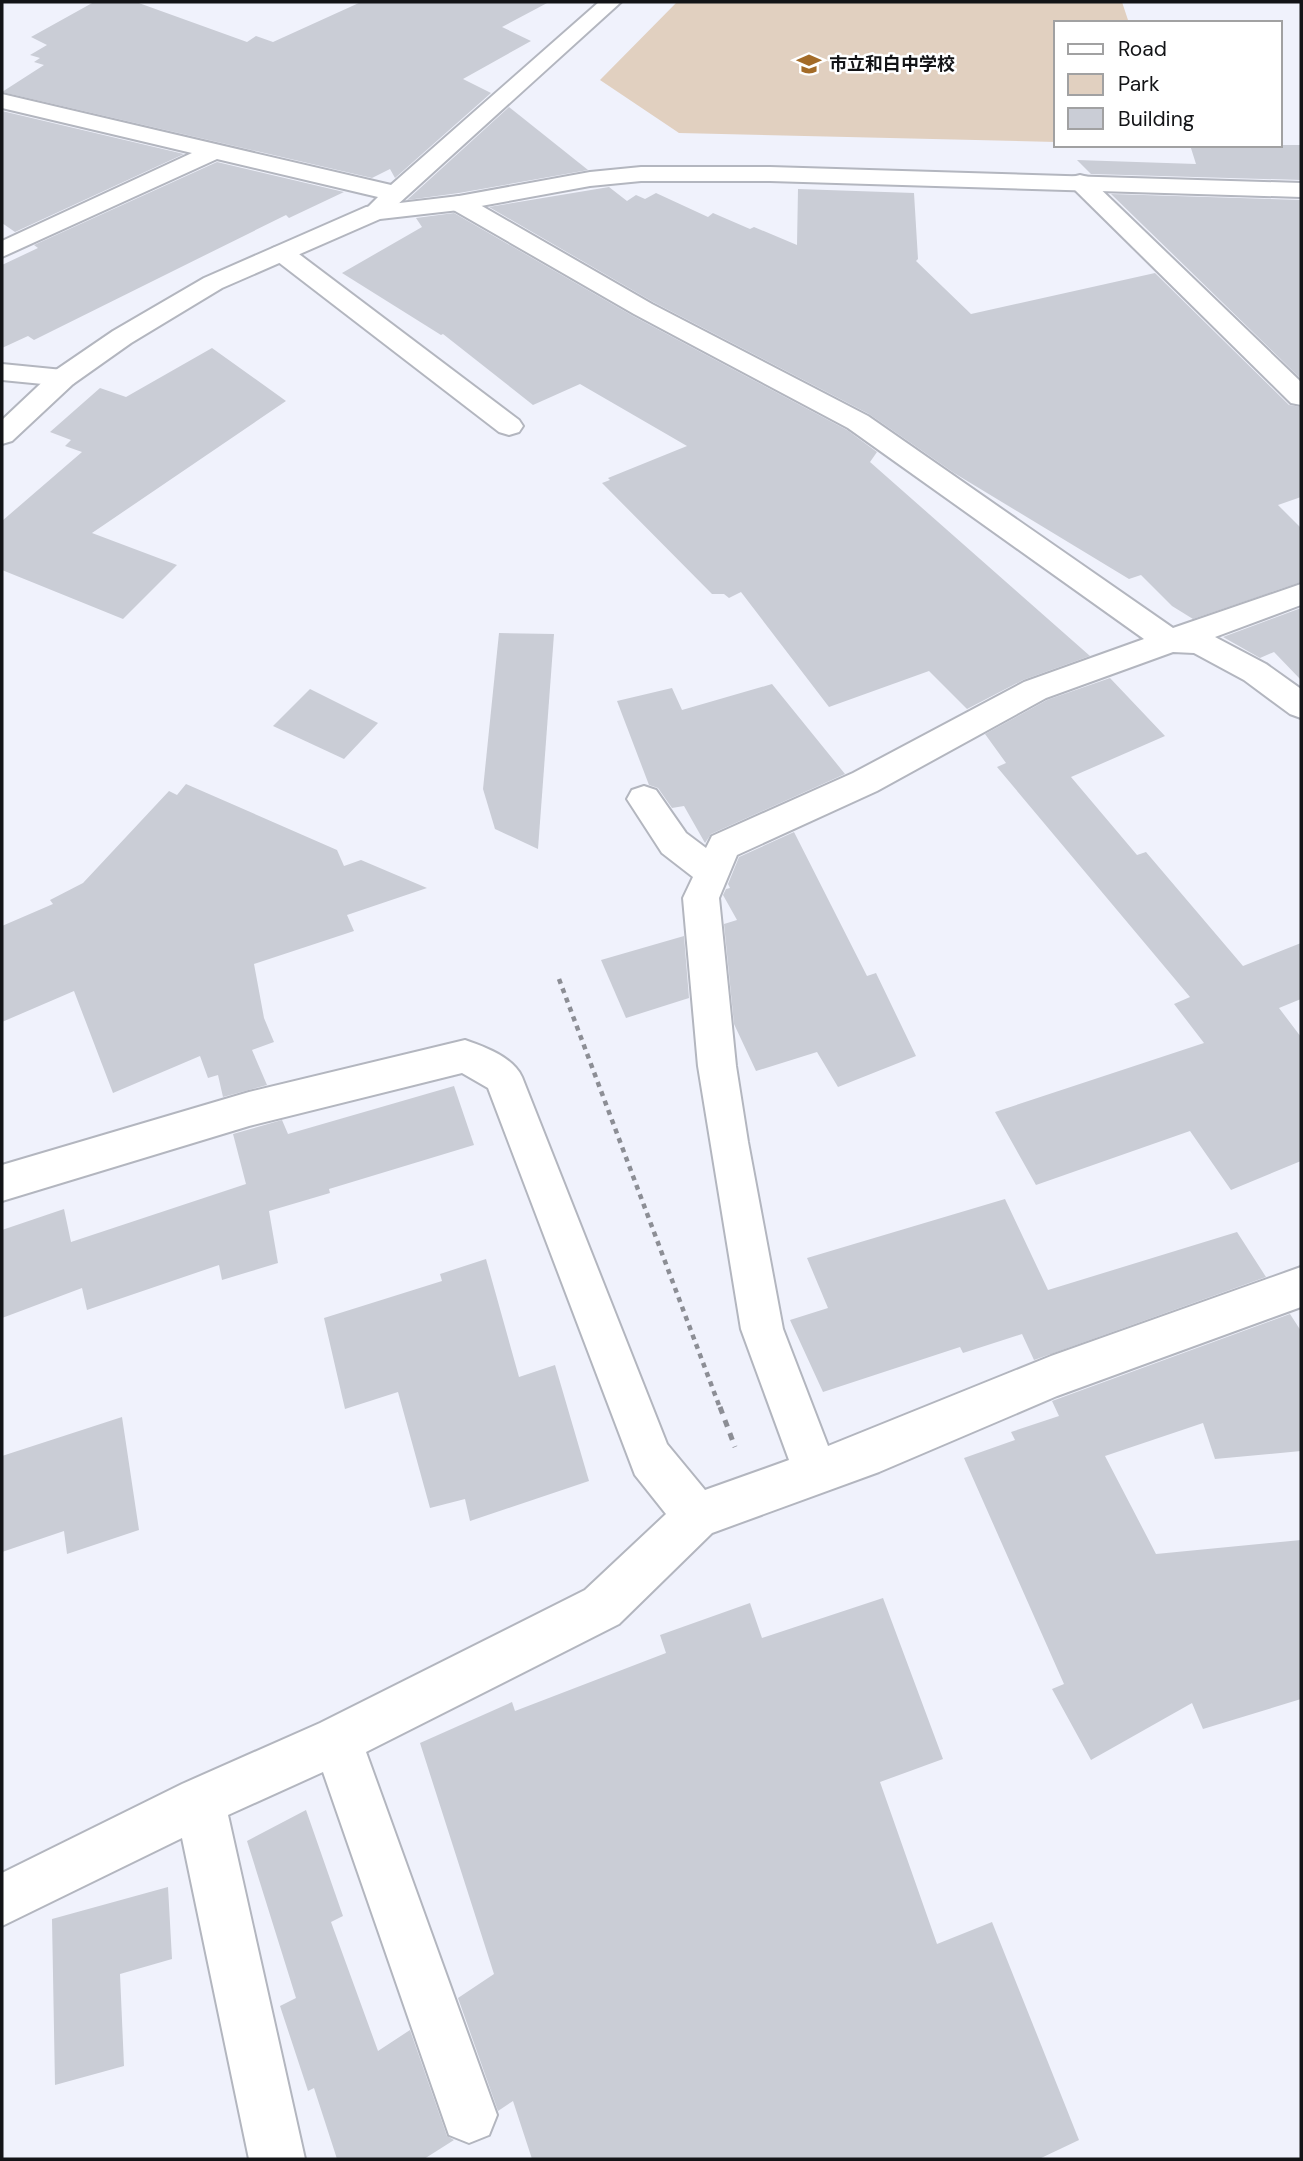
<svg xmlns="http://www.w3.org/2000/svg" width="1303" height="2161" font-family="'DM Sans','Noto Sans JP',sans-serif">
  <rect width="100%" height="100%" fill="#f0f2fc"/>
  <!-- green -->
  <polygon fill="#e1d0c0" points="677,2 1122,2 1129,23 1056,23 1056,142 679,133 600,80"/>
  <!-- building -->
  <g fill="#cacdd6">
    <polygon points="94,2 136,2 247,42 256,36 273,42 361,2 549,2 502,27 531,41 463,79 491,93 395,178 390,169 372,178 2,92 44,65 34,62 40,58 30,55 47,45 31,37"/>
    <polygon points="509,107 588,170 459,193 407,200"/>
    <polygon points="2,111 184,154 15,232 2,223"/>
    <polygon points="1190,145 1301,145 1301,180 1091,174 1077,160 1196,164"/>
    <polygon points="217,162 344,192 289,218 286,215 34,340 28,336 2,348 2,265 38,248 34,245"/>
    <polygon points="609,187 627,201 636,195 645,199 656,193 708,217 713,213 750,229 754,227 797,245 798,189 914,193 918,259 916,261 971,314 1155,273 1289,405 1301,407 1301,497 1278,505 1301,528 1301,582 1193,619 1172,606 1141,575 1129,579 954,473 869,414 653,302 489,207"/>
    <polygon points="1111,194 1301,200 1301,379 1185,266"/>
    <polygon points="454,213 633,316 847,430 877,452 870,462 1090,656 1023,680 967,709 929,671 829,707 741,592 729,598 724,594 712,594 602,483 610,480 608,478 687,446 580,384 533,405 443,334 441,335 342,273 422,227 416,218"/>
    <polygon points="212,348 286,401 92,533 177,565 123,619 2,570 2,521 82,452 65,446 71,440 50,432 100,388 126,397"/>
    <polygon points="1301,608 1301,680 1274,652 1260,658 1223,637"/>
    <polygon points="499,633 554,634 538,849 495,829 483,789"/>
    <polygon points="1110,678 1165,736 1071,777 1137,855 1146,852 1243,966 1301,943 1301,999 1279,1008 1301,1037 1301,1161 1231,1190 1190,1131 1036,1185 995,1112 1204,1043 1174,1004 1190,997 997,767 1006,763 985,734 1047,700"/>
    <polygon points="772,684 845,774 711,834 705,843 684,806 672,808 658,788 649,785 617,701 672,688 682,710"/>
    <polygon points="310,689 378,723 344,759 273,726"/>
    <polygon points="186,784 337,850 344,866 361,860 427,888 347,915 354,931 254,964 264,1018 274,1042 252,1050 267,1085 223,1097 218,1075 208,1078 200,1056 113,1093 74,991 2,1022 2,926 53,904 50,900 83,883 169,791 177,795"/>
    <polygon points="794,832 867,976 876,973 916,1056 838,1087 817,1052 756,1071 734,1024 724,924 737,920 723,895 726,889 730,888 728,884 739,857"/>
    <polygon points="684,936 689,998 626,1018 601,960"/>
    <polygon points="454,1086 474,1145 329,1189 330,1193 269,1211 278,1263 222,1280 219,1265 87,1310 82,1288 2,1318 2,1230 64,1209 71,1242 246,1184 233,1134 282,1120 288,1134"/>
    <polygon points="1005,1199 1048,1290 1237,1232 1266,1277 1034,1360 1022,1334 963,1353 960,1347 823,1392 790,1320 828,1308 807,1258"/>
    <polygon points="486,1259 519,1377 555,1365 589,1481 470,1521 465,1499 430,1508 398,1392 345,1409 324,1318 442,1281 440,1274"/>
    <polygon points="1290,1314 1301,1331 1301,1451 1215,1459 1203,1423 1105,1456 1156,1554 1301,1540 1301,1699 1203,1729 1192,1703 1091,1760 1052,1689 1064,1684 964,1458 1015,1440 1011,1432 1059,1416 1052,1401"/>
    <polygon points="122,1417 139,1530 67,1554 64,1531 2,1552 2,1456"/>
    <polygon points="883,1598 943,1759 880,1782 937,1944 992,1922 1079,2140 1039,2159 532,2159 513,2101 498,2111 458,1998 494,1974 420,1743 512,1702 515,1711 666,1653 660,1635 750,1603 762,1638"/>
    <polygon points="306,1810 343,1916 331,1922 378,2051 410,2030 447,2136 454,2140 424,2159 337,2159 314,2088 308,2091 280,2006 296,1998 247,1841"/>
    <polygon points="168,1887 172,1959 120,1974 124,2066 55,2085 52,1919"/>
  </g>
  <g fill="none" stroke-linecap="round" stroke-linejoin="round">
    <!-- minor casing -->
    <g stroke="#b3b6bf" stroke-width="4">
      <g id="minor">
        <polygon points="599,2 621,2 386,215 377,217 368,215 365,210 378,197 217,159 2,257 2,241 192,153 2,108 2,94 391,185"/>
        <polygon points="1080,175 1088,177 1301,382 1301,405 1291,403 1072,187 1068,182 1072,177"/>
        <path d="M459,196L468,198L652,304L868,416L1173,628L1301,584V605L1215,637L1266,664L1301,689V718L1290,714L1244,680L1194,653L1173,652L1046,698L877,791L737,855L719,898L736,1066L748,1142L783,1329L828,1446L1051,1356L1301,1267V1307L1057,1396L879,1472L712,1533L619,1624L366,1752L497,2115L489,2135L469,2143L449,2135L323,1772L228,1815L305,2159H249L182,1838L2,1926V1873L182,1784L320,1723L585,1590L666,1514L635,1475L488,1088L462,1073L249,1126L2,1201V1165L249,1092L465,1040C485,1047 513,1057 522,1077L667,1444L705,1490L789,1460L741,1329L698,1066L683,898L693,877L662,853L627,799L632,790L644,786L656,790L686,833L706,848L712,836L853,773L1024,682L1144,639L848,428L634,314L450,208L447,203L450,198Z"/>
        <polygon points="282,245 291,248 519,420 523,426 519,432 509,435 499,432 273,258 269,253 273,248"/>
        <polygon points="2,364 63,370 73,372 77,378 73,384 63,386 2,380"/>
      </g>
    </g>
    <!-- tertiary casing -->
    <g stroke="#b3b6bf" stroke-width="4">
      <polygon id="tertiary" points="641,167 770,167 1301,183 1301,197 770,181 641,181 590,186 459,210 380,219 222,288 131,343 73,384 12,441 2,444 2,420 53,372 113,331 204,278 366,207 459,196 590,172"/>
    </g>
    <!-- path-far1 -->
    <polyline stroke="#8c8e95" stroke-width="4.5" stroke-dasharray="5 5" stroke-linecap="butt" points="559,979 720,1408"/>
    <!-- path -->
    <polyline stroke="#8c8e95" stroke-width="5" stroke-dasharray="7 7" stroke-linecap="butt" points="720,1407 735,1447"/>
    <!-- minor -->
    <use href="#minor" fill="#fff" fill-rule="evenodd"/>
    <!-- tertiary -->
    <use href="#tertiary" fill="#fff" fill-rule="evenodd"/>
  </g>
  <!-- icons -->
  <defs>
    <g id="school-bare" transform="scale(1.89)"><path d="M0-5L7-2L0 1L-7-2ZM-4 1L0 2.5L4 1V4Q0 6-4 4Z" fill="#a36b28" stroke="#fff" stroke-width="2.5" paint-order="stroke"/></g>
  </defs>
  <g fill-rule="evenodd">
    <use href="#school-bare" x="809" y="64"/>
  </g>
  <g text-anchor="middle" stroke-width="5" stroke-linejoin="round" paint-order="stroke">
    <!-- far-poi labels -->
    <g font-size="18" font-weight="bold" fill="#131417" stroke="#fff" text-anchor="start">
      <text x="829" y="70">市立和白中学校</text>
    </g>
  </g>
  <!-- border -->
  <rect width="1303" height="2161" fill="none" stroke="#131417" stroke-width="7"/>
  <!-- legend -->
  <rect x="1054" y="21" width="228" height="126" fill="#ffffff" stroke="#a1a1a2" stroke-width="2"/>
  <rect x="1068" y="44" width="35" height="10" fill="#ffffff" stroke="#a1a1a2" stroke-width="2"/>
  <text x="1118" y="56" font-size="21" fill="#131417">Road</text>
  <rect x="1068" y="74" width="35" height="21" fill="#e1d0c0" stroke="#a1a1a2" stroke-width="2"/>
  <text x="1118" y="91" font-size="21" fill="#131417">Park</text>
  <rect x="1068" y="108" width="35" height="21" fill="#cacdd6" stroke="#a1a1a2" stroke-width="2"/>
  <text x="1118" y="126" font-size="21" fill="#131417">Building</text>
</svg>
